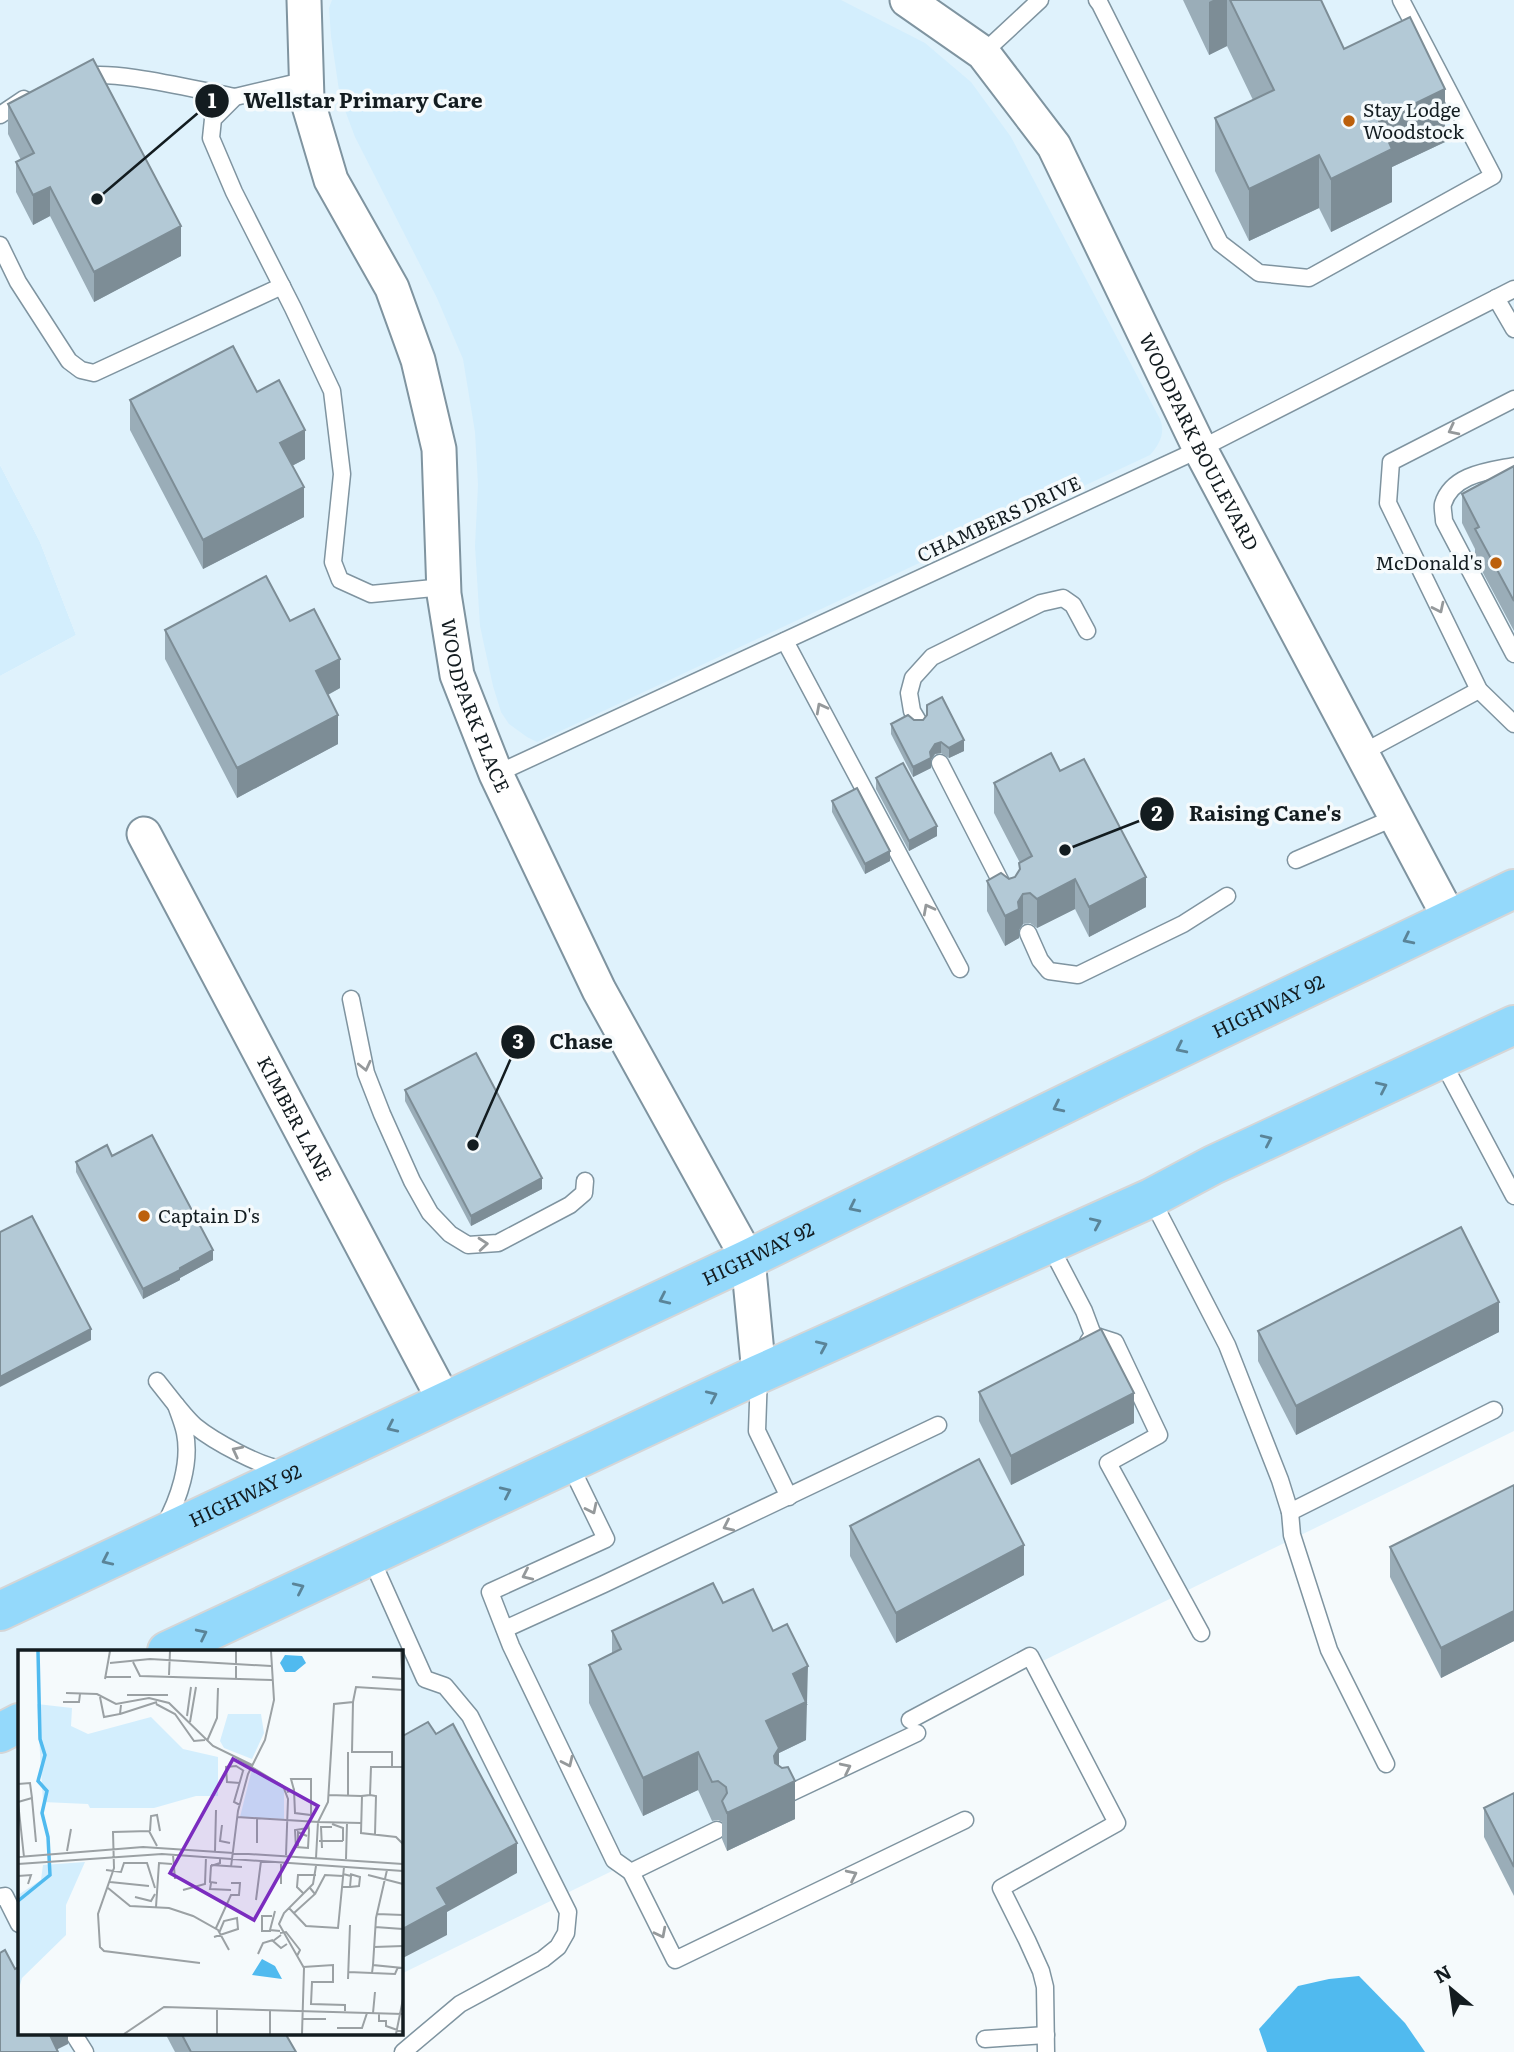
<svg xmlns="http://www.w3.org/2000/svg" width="1514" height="2052" font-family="Literata,serif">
  <rect width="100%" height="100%" fill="#f5fafc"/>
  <!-- built -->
  <polygon fill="#dff2fc" points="0,0 1514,0 1514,1431 401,1974 401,1651 19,1651 19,2033 280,2033 241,2052 0,2052 0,676 76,635 40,542 0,465"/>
  <!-- green -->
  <g fill="#d3eefd">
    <path d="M332,0H841L925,43L971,82L1011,137L1160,419C1166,433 1159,445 1150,455L537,742L527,737L509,724L501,712L493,686L480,626L475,546L478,485L475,432L463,359L437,298L355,137L340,97L331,36L329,8Z"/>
    <polygon points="0,465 40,542 76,635 0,676"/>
  </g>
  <!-- water -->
  <polygon fill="#50baef" points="1359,1976 1405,2023 1425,2052 1267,2052 1259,2029 1298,1986 1329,1979"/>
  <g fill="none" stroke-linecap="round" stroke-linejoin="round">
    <!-- lane casing -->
    <g stroke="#7f94a0" stroke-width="19">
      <g id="lane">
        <polyline points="1097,0 1100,4 1220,243 1259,273 1309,278 1493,176 1401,0"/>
        <polyline points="983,53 1040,0"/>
        <path d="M81,77C111,68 200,91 235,97"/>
        <polyline points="307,80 235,97 213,119 211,138 234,192 293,308 332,391 342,474 333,562 340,580 371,594 444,587"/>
        <polyline points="0,115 24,99"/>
        <polyline points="0,245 18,282 69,361 81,370 94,373 282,286"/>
        <polyline points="1496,298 1514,329"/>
        <polyline points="1514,399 1391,462 1388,503 1479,690 1514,724"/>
        <path d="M1514,466C1489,471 1452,474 1443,504C1442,508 1444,516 1444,521L1514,654"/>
        <polyline points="785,641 960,969"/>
        <polyline points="918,721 912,711 909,693 913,678 932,657 1041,603 1063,598 1073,605 1087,631"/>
        <polyline points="1362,753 1479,690"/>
        <polyline points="940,763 1006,892"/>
        <polyline points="496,774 1200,449 1514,289"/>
        <polyline points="1296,860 1396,817"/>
        <polyline points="1028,933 1040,960 1049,971 1078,975 1183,924 1227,896"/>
        <polyline points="351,999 366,1073 382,1114 412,1181 430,1213 450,1234 468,1245 498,1243 570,1205 584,1193 585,1181"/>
        <polyline points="1441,1059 1514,1196"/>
        <polyline points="1151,1198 1227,1345 1280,1480 1290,1512 1292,1535 1329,1650 1386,1764"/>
        <polyline points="1049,1244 1084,1311 1093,1335 1088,1342"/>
        <polyline points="1093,1335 1115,1342 1159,1435 1108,1463 1201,1633"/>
        <polyline points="759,1374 757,1431 789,1497"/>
        <polyline points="157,1381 176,1405"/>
        <polyline points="569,1463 606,1539 490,1592 511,1646 614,1860 631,1872 717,1830"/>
        <polyline points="1290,1512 1494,1410"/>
        <path d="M164,1526C179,1499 191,1463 185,1433C183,1423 179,1414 176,1405C182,1412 188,1420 195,1426C212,1440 263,1469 285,1469"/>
        <polyline points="370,1556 425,1679 445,1686 470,1716 568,1912 566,1933 558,1947 543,1959 460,2004 403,2052"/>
        <polyline points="505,1629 604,1584 938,1425"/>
        <polyline points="910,1720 1030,1656 1117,1823 1001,1888 1027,1940 1041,1971 1045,1987 1046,2052"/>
        <polyline points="784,1796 917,1733"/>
        <polyline points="631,1872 675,1960 965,1820"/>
        <polyline points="0,1897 5,1896 19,1924"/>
        <polyline points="73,2033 85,2052"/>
        <polyline points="985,2039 1046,2035"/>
      </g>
    </g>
    <!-- street casing -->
    <g stroke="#7f94a0" stroke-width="37">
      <g id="street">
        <path id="s1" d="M304,0L307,99L331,180L392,288L418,360L439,449L444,594L457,675L496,774L599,990L748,1259L759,1374"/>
        <path id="s2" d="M907,0L983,53L1054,146L1200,449L1450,919"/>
        <path id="s3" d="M144,834L445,1402"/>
      </g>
    </g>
    <!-- primary casing -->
    <g stroke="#d5d6d7" stroke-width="42">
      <g id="primary">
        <path id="s4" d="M0,1611L748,1259L1120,1077L1514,889"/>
        <polyline points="167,1651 759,1374 1151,1198 1213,1165 1514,1025"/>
        <polyline points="0,1733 19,1723"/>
      </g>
    </g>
    <!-- lane -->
    <use href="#lane" stroke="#fff" stroke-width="16"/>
    <!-- street -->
    <use href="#street" stroke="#fff" stroke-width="33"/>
    <!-- primary -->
    <use href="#primary" stroke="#94d9fb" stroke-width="38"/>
  </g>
  <!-- wall -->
  <g fill="#9aadb8">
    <polygon points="1183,0 1321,0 1344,49 1445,142 1392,167 1392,202 1331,232 1319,208 1249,241 1215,171 1215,118 1253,100 1227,46 1209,55"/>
    <polygon points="8,104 181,256 94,302 50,216 33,225 16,192 16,162 21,160 8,134"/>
    <polygon points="257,392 305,459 292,466 304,517 203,569 130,430 130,400"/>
    <polygon points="1514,466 1514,631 1475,558 1475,549 1462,523 1462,494"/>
    <polygon points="290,621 340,688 328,695 338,744 237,798 165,659 165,630"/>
    <polygon points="914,720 964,751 949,758 941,753 935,754 931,760 931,768 913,777 891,734 891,724"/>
    <polygon points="1060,771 1146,907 1089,937 1075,909 1037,928 1030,923 1023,924 1019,930 1019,938 1005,946 987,911 987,881 1015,877 1019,871 1020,863 994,813 994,783"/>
    <polygon points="876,778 937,836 909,851 876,789"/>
    <polygon points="832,801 890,861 865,874 832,812"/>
    <polygon points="405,1090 542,1189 471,1226 405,1101"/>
    <polygon points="112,1156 213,1260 180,1278 180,1280 143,1299 76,1172 76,1162"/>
    <polygon points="1258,1331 1499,1332 1296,1435 1258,1361"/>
    <polygon points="979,1392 1134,1423 1011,1485 979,1421"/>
    <polygon points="1514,1485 1514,1641 1441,1678 1390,1577 1390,1547"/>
    <polygon points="850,1526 1024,1575 896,1643 850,1556"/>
    <polygon points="723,1603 808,1705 806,1705 806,1740 779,1753 779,1766 795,1819 727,1851 722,1839 722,1822 718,1820 712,1821 698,1790 643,1816 589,1703 589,1665 612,1653 612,1631"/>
    <polygon points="1514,1793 1514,1896 1484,1837 1484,1808"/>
    <polygon points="165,2033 285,2033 296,2052 175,2052"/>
  </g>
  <!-- shaded-wall -->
  <g fill="#7d8d96">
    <polygon points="1213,0 1227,0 1227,46 1209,55 1209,2"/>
    <polygon points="1445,89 1445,142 1392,167 1392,202 1331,232 1331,179 1379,121"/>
    <polygon points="1319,155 1319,208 1249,241 1249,189"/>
    <polygon points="50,187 50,216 33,225 33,195"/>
    <polygon points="181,226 181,256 94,302 94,272"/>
    <polygon points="305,430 305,459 280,472 280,443"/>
    <polygon points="304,487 304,517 203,569 203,540"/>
    <polygon points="340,659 340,688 316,701 316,671"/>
    <polygon points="338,715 338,744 237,798 237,768"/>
    <polygon points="964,740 964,751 949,758 949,748"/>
    <polygon points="941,742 941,753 935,754 931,760 931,768 913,777 913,767 930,752 935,744"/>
    <polygon points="937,826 937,836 909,851 909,841"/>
    <polygon points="890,851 890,861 865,874 865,864"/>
    <polygon points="1146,877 1146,907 1089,937 1089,907"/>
    <polygon points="1075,879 1075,909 1037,928 1037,899"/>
    <polygon points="1023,894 1023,924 1019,930 1019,938 1005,946 1005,916"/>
    <polygon points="542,1178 542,1189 471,1226 471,1216"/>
    <polygon points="213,1250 213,1260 180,1278 180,1280 143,1299 143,1289"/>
    <polygon points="1499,1302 1499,1332 1296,1435 1296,1406"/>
    <polygon points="91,1329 91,1340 0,1387 0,1377"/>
    <polygon points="1134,1393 1134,1423 1011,1485 1011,1456"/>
    <polygon points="1024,1545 1024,1575 896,1643 896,1613"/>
    <polygon points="1514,1611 1514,1641 1441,1678 1441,1648"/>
    <polygon points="808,1666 806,1740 779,1753 779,1787 795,1781 795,1819 727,1851 727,1813 766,1721 793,1674"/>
    <polygon points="698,1752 698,1790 643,1816 643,1778"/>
    <polygon points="517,1843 517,1873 447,1912 447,1935 401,1959 401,1930 437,1888"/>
    <polygon points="45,2033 68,2033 68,2044 52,2052"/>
  </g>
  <!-- building -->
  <g fill="#b3c9d6" stroke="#7d8d96" stroke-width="2">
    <polygon points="1230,0 1321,0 1344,49 1410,17 1445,89 1379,121 1392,149 1331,179 1319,155 1249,189 1215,118 1274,90"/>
    <polygon points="93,59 181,226 94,272 50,187 33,195 16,162 34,153 8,104"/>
    <polygon points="233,346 257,392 279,380 305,430 280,443 304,487 203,540 130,400"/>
    <polygon points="1514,466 1514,601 1475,529 1479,527 1462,494"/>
    <polygon points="266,576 290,621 314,609 340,659 316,671 338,715 237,768 165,630"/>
    <polygon points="942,697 964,740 949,748 941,742 935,744 930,752 931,758 913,767 891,724 908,715 914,720 923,720 927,715 927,705"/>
    <polygon points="1051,753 1060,771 1084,759 1146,877 1089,907 1075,879 1037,899 1030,893 1023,894 1018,902 1019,909 1005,916 987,881 1001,873 1009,879 1015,877 1020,869 1019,863 1032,856 994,783"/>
    <polygon points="903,763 937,826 909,841 876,778"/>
    <polygon points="857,788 890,851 865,864 832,801"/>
    <polygon points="476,1053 542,1178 471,1216 405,1090"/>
    <polygon points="152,1135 213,1250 180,1268 180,1270 143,1289 76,1162 107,1145 112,1156"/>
    <polygon points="32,1216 91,1329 0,1377 0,1232"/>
    <polygon points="1461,1227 1499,1302 1296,1406 1258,1331"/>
    <polygon points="1101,1329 1134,1393 1011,1456 979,1392"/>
    <polygon points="979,1459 1024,1545 896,1613 850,1526"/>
    <polygon points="1514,1485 1514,1611 1441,1648 1390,1547"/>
    <polygon points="713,1583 723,1603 753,1589 773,1631 787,1624 808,1666 793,1674 806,1702 766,1721 779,1748 774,1756 775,1763 782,1768 788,1767 795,1781 727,1813 722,1801 727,1793 726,1787 718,1781 712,1782 698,1752 643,1778 589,1665 621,1649 612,1631"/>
    <polygon points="428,1722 436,1734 453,1724 517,1843 437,1888 447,1905 401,1930 401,1737"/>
    <polygon points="1514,1793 1514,1867 1484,1808"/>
    <polygon points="5,1950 15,1969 19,1967 19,2033 49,2033 58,2052 0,2052 0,1953"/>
    <polygon points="181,2033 285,2033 296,2052 191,2052"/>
  </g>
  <!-- one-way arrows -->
  <defs><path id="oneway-chevron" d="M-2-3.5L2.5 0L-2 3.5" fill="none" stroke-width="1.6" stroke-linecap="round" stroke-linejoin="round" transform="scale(1.75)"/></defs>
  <g stroke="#95999b">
    <use href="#oneway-chevron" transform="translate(1453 430) rotate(153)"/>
    <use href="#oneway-chevron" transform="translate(1439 608) rotate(64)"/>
    <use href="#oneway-chevron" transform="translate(821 708) rotate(-118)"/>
    <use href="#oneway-chevron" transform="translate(928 909) rotate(-118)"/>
    <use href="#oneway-chevron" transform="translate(365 1066) rotate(77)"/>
    <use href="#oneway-chevron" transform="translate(483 1244) rotate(-5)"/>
    <use href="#oneway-chevron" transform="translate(237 1451) rotate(-153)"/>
    <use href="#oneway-chevron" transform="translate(592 1509) rotate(64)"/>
    <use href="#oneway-chevron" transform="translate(728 1526) rotate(155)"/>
    <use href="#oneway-chevron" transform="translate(527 1575) rotate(155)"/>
    <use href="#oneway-chevron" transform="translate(568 1762) rotate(65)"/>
    <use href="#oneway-chevron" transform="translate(846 1768) rotate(-26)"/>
    <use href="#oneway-chevron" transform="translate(852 1875) rotate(-26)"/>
    <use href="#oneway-chevron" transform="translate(661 1933) rotate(63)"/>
  </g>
  <g stroke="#5a8498">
    <use href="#oneway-chevron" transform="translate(1408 939) rotate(154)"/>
    <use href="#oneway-chevron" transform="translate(1181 1048) rotate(154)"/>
    <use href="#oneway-chevron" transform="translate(1382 1087) rotate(-25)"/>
    <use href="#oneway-chevron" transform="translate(1058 1107) rotate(154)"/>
    <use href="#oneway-chevron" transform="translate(1267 1140) rotate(-25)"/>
    <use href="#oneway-chevron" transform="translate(854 1207) rotate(154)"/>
    <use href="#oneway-chevron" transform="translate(1096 1223) rotate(-24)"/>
    <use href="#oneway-chevron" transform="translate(664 1299) rotate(155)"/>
    <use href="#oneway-chevron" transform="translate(822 1346) rotate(-24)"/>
    <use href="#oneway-chevron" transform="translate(712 1396) rotate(-25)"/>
    <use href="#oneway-chevron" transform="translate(392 1427) rotate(155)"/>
    <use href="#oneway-chevron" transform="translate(506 1492) rotate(-25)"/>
    <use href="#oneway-chevron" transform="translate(107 1560) rotate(155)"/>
    <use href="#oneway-chevron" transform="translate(299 1588) rotate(-25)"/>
    <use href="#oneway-chevron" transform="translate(202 1634) rotate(-26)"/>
  </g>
  <!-- markers -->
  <g fill="#bc600c" stroke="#f5fafc" stroke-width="2.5">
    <circle cx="1349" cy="121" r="7"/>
    <circle cx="1496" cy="563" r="7"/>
    <circle cx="144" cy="1216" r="7"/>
  </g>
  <g text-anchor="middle" stroke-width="7" stroke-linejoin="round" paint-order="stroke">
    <!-- poi labels -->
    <g font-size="19" fill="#131c20" stroke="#f5fafc" text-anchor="start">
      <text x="1363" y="117">Stay Lodge<tspan x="1363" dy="22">Woodstock</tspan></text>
      <text x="1482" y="570" text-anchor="end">McDonald's</text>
      <text x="158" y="1223">Captain D's</text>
    </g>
    <!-- street labels -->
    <g font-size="19" fill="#131c20" stroke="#f5fafc">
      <text dy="7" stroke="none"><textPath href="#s2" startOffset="539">WOODPARK BOULEVARD</textPath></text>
      <text transform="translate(999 519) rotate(-25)" y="7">CHAMBERS DRIVE</text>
      <text dy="7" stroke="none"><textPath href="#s1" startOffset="737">WOODPARK PLACE</textPath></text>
      <text dy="7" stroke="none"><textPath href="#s4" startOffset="1405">HIGHWAY 92</textPath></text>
      <text dy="7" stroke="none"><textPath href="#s3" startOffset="322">KIMBER LANE</textPath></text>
      <text dy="7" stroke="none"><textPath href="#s4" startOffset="838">HIGHWAY 92</textPath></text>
      <text dy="7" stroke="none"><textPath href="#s4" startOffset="271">HIGHWAY 92</textPath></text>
    </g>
  </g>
  <!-- overview -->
  <g transform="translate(18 1650)">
    <rect width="385" height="385" fill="#f5fafc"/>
    <path d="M19,54L54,58L53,76L70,84L133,67L165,99L200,107V146H178L136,158H72L70,154L25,152ZM210,64H243L246,83L234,109L206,98L202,91ZM234,119L256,129L266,140V169L222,167ZM67,212L48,255V285L4,328L0,342V245L23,230L25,215Z" fill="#d3eefd"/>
    <path d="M267,5L284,6L288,13L277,22H267L262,13ZM244,309L257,316L264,329L234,325Z" fill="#50baef"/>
    <path fill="none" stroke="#50baef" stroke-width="3.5" d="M0,251L32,225L30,187L24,163L29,141L20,131L27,105L22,89L20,1"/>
    <path fill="none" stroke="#9ba1a4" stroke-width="2" d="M383,1L385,40M115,12L122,26L254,30M92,13L132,9L253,16M151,25L152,1M87,27H113M354,27L385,29M87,29L92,1M218,30V1M48,43L79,44L98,54L131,48L151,53L195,96L234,115M109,45H150M82,47L86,67L102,64L103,55M385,49V79M45,52H61L62,44M335,52L334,102H374V117M138,54L157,64L176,91L187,90M102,64L139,52M169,66L173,37M172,72L178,37M189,91L199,68L200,38M330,102V146M217,107L265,136L270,149L268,205M385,117H353L352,145L344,146L343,183L378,187L385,194M222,133L209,132L208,117L218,116L226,121M0,134L12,133L14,148L0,152M269,142L276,140L277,163L293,165V129H273L276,140M310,145L343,146M352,145L358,146L357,184M14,149L18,192M0,152L6,207M222,155L216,152L225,121M219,167L300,172L298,208M290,172L291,180L290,198L278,197L277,180L290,178M343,173L300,172L310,152L316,54L335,52L338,37L385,40M314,174L325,178V191M204,175L202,191L212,193M132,181L133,166L139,165L142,181M301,191H325M239,193V169M139,196L131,181L95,182L96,218L80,264L82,297L86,301L182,313M280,196V182L289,186M304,198L303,177H314M49,201L53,179M197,201L198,160M155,205L157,229M0,207L125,197L385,214M328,209L329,173M0,214L144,204L385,221M193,215L224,217M213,217L220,161L230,124L247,90L256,50L253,1M88,220L103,222L106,213H129L137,238M369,220L358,268L355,315L385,318M332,224L342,227L341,236L332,237M350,225L385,234M0,226L13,225L10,234M92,232L131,236M193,233L192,239L213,240M199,233L192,232L193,216L202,213V208M263,234V212M325,237H332L333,226L325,224M90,238L112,256L151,258L175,266L200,280L211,300M165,240L187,234L188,207M286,244L279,237L280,225H298M297,244L307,225L325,226M117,247L133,251L137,244M238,250L243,211M138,257L141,213L154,214M271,258L288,276L320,278L326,217M257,261L252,280L262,281M276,263L297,244L292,238M359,264L385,265M357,277L385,279M198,278L213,245H221L222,233H213M253,281H244V266H254M262,283L268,282L282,300L279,306M263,285L255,291L263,298L269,294M196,287L220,279L219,268L206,271L201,283M356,297L385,296M240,304L245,293L255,290M285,317L315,315V332H294L293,354L327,355V361M330,322L354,323L355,315M354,323L377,324L380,317M330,329L332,275M199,359V384M252,361V384M355,363L357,342M361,364V371H368V376L385,382M285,369H308M319,378H344L349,363M106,384L146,357L385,364M284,384L286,318L261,274L266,263L295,234L298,216M378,384L385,349"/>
    <path fill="#7b2cbf" fill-opacity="0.15" stroke="#7b2cbf" stroke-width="3.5" d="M215,109L300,156L236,270L152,223Z"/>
    <rect width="385" height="385" fill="none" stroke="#131c20" stroke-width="3.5"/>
  </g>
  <!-- callouts -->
  <path fill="none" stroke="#131c20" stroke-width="2.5" d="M97 199L212 101M1065 850L1157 814M473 1145L518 1042"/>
  <g fill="#131c20" stroke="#f5fafc" stroke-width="2.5">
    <circle cx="97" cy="199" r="7"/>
    <circle cx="1065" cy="850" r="7"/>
    <circle cx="473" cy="1145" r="7"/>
    <circle cx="212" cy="101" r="18"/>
    <circle cx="1157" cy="814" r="18"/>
    <circle cx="518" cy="1042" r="18"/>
  </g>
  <g font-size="21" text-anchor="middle" font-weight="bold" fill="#fff">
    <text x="212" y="108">1</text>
    <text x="1157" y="821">2</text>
    <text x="518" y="1049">3</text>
  </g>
  <g font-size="21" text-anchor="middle" font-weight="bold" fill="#131c20" stroke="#f5fafc" stroke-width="7" stroke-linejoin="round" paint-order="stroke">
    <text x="363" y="108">Wellstar Primary Care</text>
    <text x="1265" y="821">Raising Cane's</text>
    <text x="581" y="1049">Chase</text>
  </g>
  <!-- north arrow -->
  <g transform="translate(1451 1989) rotate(331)" stroke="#f5fafc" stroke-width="5" paint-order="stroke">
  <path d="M0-5L12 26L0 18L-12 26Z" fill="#131c20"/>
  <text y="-10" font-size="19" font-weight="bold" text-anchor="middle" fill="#131c20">N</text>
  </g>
</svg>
